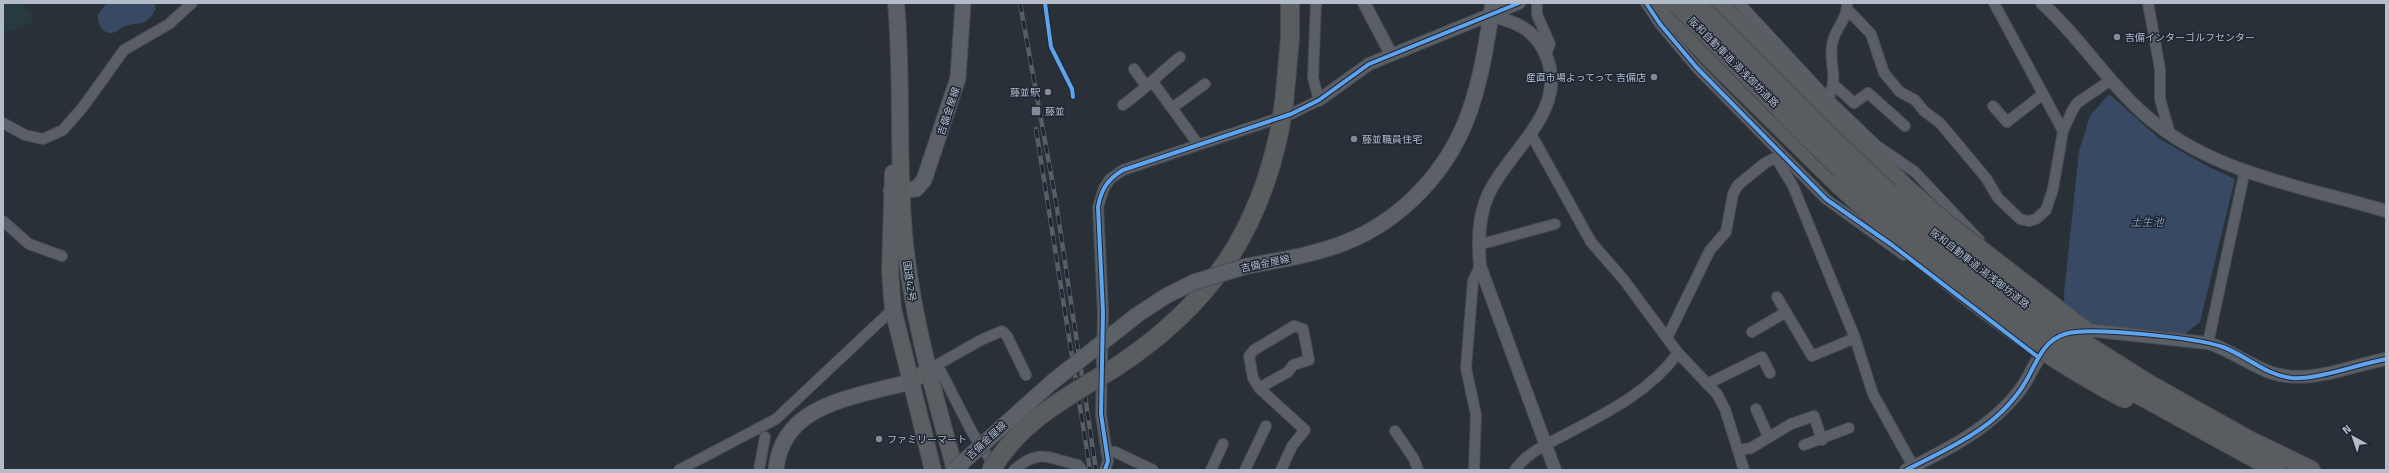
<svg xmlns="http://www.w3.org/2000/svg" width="2389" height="473" font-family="'Titillium Web','Noto Sans JP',sans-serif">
  <rect width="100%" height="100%" fill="#2a3038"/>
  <!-- green -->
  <polygon fill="#273a3e" points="3,3 24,3 34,21 6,33 3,27"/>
  <!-- water -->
  <g fill="#384963">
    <path d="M107,3H154L156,8C146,29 139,20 123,27C120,28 118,31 115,32C104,37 95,22 99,13C101,9 105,6 107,3Z"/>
    <polygon points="2109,94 2160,139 2207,166 2235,179 2200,322 2182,336 2065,321 2064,293 2079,151 2090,116"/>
  </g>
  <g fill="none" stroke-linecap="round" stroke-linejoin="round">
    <!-- minor casing -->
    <g stroke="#484c53" stroke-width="12">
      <g id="minor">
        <polyline points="1537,3 1537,15 1550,44 1546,55"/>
        <polyline points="1646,3 1660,24 1697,68 1826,199 1904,255"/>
        <polyline points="1739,3 1828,99 1877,146 1915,172 1979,240"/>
        <polyline points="1994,3 2063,131"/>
        <polyline points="2148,3 2160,69 2160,99 2170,134"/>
        <polyline points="1847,9 1871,34 1884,73 1900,92 1915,100 1924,111 1940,123 1986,178 1998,198 2020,219 2029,221 2036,219 2046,210 2053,189 2063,131 2072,111 2077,103 2111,80"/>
        <polyline points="1134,69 1144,83 1155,85 1198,144"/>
        <polyline points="1833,84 1854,103 1868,93 1905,126"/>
        <path d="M1828,99C1839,78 1829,65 1832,45C1834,29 1847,21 1847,5"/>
        <path d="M1123,105C1144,90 1160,73 1180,57"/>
        <polyline points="1993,106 2007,122 2043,94"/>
        <polyline points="1172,108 1205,84"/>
        <polyline points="3,123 25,135 43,139 63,130 83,107 124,50 169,24 192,3"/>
        <polyline points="1531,134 1591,242 1624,280 1678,353 1717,394 1725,409 1744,470"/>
        <polyline points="1776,158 1793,186 1855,338 1873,394 1913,466"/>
        <polyline points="3,221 29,244 62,256"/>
        <polyline points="1478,245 1555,224"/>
        <polyline points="1777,297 1812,356 1855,338"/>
        <polyline points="1752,332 1786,312"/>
        <polyline points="1667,338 1710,250 1726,232 1733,194 1738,185 1765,163 1781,155"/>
        <polyline points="2208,343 2245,170"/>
        <polyline points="938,366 973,434 996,468"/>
        <polyline points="928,370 981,340 1002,331 1007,336 1026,375"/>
        <polyline points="1707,384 1762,357 1770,373"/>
        <polyline points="1259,388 1288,372 1293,365 1309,360 1303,329 1294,326 1254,350 1249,356 1253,378 1259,388 1305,430 1292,446 1281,470"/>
        <polyline points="1756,409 1768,436"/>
        <polyline points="1395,431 1414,459 1418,470"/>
        <polyline points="1804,445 1849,428"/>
        <polyline points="1739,450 1751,448 1791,424 1814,416 1822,440"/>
        <polyline points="1106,452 1115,452 1153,470"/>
        <polyline points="679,470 776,419 893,309"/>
        <polyline points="759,470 765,437"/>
        <path d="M1014,470C1039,448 1048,458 1078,465L1082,470"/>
        <polyline points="1105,470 1108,461 1101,414 1103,312 1098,207 1104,188 1110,179 1123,170 1291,114 1319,100 1313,78 1316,3"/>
        <polyline points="1211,470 1223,444"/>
        <polyline points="1245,470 1266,426"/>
        <polyline points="1474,470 1476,415 1466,368 1473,281 1480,266"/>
        <path d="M1515,470C1528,451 1550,443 1570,432C1610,411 1650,391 1678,353"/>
      </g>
    </g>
    <!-- tertiary casing -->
    <g stroke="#484c53" stroke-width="14">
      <g id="tertiary">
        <polyline points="1364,3 1391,54"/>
        <path d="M2042,3C2083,40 2112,90 2156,124C2221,175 2309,188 2386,211"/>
        <path d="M1490,16C1515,21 1534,29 1545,53C1571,110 1509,149 1488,195C1478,217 1478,242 1480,266L1555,470"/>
        <polyline points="1319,100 1369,64 1519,3"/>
        <path d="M2080,331L2087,330L2208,343C2231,350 2249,365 2272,373C2310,385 2348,366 2386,359"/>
        <path d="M1906,470C1947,450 1992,427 2020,390C2031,376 2035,359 2048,346"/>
      </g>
    </g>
    <!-- primary casing -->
    <g stroke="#484c55" stroke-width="17">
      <g id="primary">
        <polyline points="891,191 916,189 924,180 958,78 963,3"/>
        <path d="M1247,266C1280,260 1313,255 1344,243C1403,220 1450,169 1470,110C1482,76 1487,39 1493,3"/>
        <path d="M776,470C781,413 834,401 881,389C891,386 904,385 913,380C918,378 923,373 928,370"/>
      </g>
    </g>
    <!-- trunk casing -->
    <g stroke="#474c53" stroke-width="18">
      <g id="trunk">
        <path d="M896,3C903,80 897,157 904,233C911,314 934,392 955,470"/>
        <polyline points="893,173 890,271 893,309 933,470"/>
      </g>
    </g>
    <!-- motorway casing -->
    <g stroke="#474c53" stroke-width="20">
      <g id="motorway">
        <polyline points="1659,3 1710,58 1839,185"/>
        <polyline points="1718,3 1906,188"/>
        <polyline points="1284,103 1290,38 1290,3"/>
        <path d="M1116,367C1207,307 1258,236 1280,128"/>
        <polyline points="2149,384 2249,440 2311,470"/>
        <polyline points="2141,396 2276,470"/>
      </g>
    </g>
    <!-- minor -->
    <use href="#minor" stroke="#5a5e66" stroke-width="10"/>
    <!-- tertiary -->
    <use href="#tertiary" stroke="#5a5e66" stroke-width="12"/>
    <!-- primary -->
    <use href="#primary" stroke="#5c6168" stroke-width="15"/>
    <!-- trunk -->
    <use href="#trunk" stroke="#5b5f64" stroke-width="16"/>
    <!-- motorway -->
    <use href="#motorway" stroke="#5a5d60" stroke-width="18"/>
    <!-- rail casing -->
    <g stroke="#595d64" stroke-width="4.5">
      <g id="rail">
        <polyline points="1020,3 1056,202 1096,470"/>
        <polyline points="1036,129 1090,470"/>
      </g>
    </g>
    <!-- rail -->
    <use href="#rail" stroke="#1d2633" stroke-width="3" stroke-dasharray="9" stroke-linecap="butt"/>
    <!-- primary-bridge casing -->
    <g stroke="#484c55" stroke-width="17" stroke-linecap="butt">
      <polyline id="primary-bridge" points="954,470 1051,383 1137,315 1166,296 1194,282 1247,266"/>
    </g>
    <!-- motorway-bridge casing -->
    <g stroke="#474c53" stroke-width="20" stroke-linecap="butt">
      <g id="motorway-bridge">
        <path d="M1676,3C1749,76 1819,153 1897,221C1973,287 2056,344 2141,396"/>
        <polyline points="1696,3 1819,126 1927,228 2052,323 2149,384"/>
        <polyline points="1280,128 1284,103"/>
        <path d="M1839,185C1926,266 2019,344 2125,399"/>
        <polyline points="1906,188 1946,223 2087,332"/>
        <path d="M991,470C1021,420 1067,397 1116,367"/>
      </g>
    </g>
    <!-- primary-bridge -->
    <use href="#primary-bridge" stroke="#5c6168" stroke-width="15"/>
    <!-- motorway-bridge -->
    <use href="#motorway-bridge" stroke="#5a5d60" stroke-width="18"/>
    <!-- cycleway casing -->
    <g stroke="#1d2633" stroke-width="6">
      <g id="cycleway">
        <polyline points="1045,3 1051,47 1072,89 1073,97"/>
        <polyline points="1646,3 1660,24 1697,68 1826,199 1892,245 2038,357"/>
        <path d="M1105,470L1108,461L1101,414L1103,312L1098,207C1101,189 1108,179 1123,170L1291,114L1319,100L1369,64L1519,3"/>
        <path d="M1906,470C1932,457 1976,436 1997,416C2005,409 2014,399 2021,389C2035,370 2039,342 2065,334C2089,326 2198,338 2223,347C2247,356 2265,375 2292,378C2318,380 2358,364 2386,359"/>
      </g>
    </g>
    <!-- cycleway -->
    <use href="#cycleway" stroke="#60a3ed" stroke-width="4"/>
  </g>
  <!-- markers -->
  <g fill="#848b96" stroke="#1d2633" stroke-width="1.5">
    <circle cx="2117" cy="37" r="4"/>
    <circle cx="1654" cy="77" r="4"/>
    <circle cx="1048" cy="92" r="4"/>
    <rect x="1031" y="106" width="10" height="10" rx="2"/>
    <circle cx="1354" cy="139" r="4"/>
    <circle cx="879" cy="439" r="4"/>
  </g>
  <g text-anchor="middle" stroke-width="3" stroke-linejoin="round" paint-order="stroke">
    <!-- poi labels -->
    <g font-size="10" fill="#b4bcc9" stroke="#1d2633" text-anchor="start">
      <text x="2125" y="41">吉備インターゴルフセンター</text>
      <text x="1646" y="81" text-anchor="end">産直市場よってって 吉備店</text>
      <text x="1040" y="96" text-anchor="end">藤並駅</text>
      <text x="1045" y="115">藤並</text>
      <text x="1362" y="143">藤並職員住宅</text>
      <text x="887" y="443">ファミリーマート</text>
    </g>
    <!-- street labels -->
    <g font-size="10" fill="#b4bcc9" stroke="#1d2633">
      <text transform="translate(1734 62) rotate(45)" y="4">阪和自動車道;湯浅御坊道路</text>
      <text transform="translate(948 111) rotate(-72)" y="4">吉備金屋線</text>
      <text transform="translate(1265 263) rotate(-12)" y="4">吉備金屋線</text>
      <text transform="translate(1980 268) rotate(38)" y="4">阪和自動車道;湯浅御坊道路</text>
      <text transform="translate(910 281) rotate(82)" y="4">国道42号</text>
      <text transform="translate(986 440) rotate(-43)" y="4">吉備金屋線</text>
    </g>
    <!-- water labels -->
    <g font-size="11" font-style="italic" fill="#7c92b1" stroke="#1d2633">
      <text x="2147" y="226">土生池</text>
    </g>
  </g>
  <!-- border -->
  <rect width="2389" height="473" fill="none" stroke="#b4bcc9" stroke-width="8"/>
  <!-- north arrow -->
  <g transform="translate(2353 437) rotate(320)" stroke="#1d2633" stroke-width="3" paint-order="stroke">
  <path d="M0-3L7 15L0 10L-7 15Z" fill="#b4bcc9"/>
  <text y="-6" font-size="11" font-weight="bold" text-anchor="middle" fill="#b4bcc9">N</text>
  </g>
</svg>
